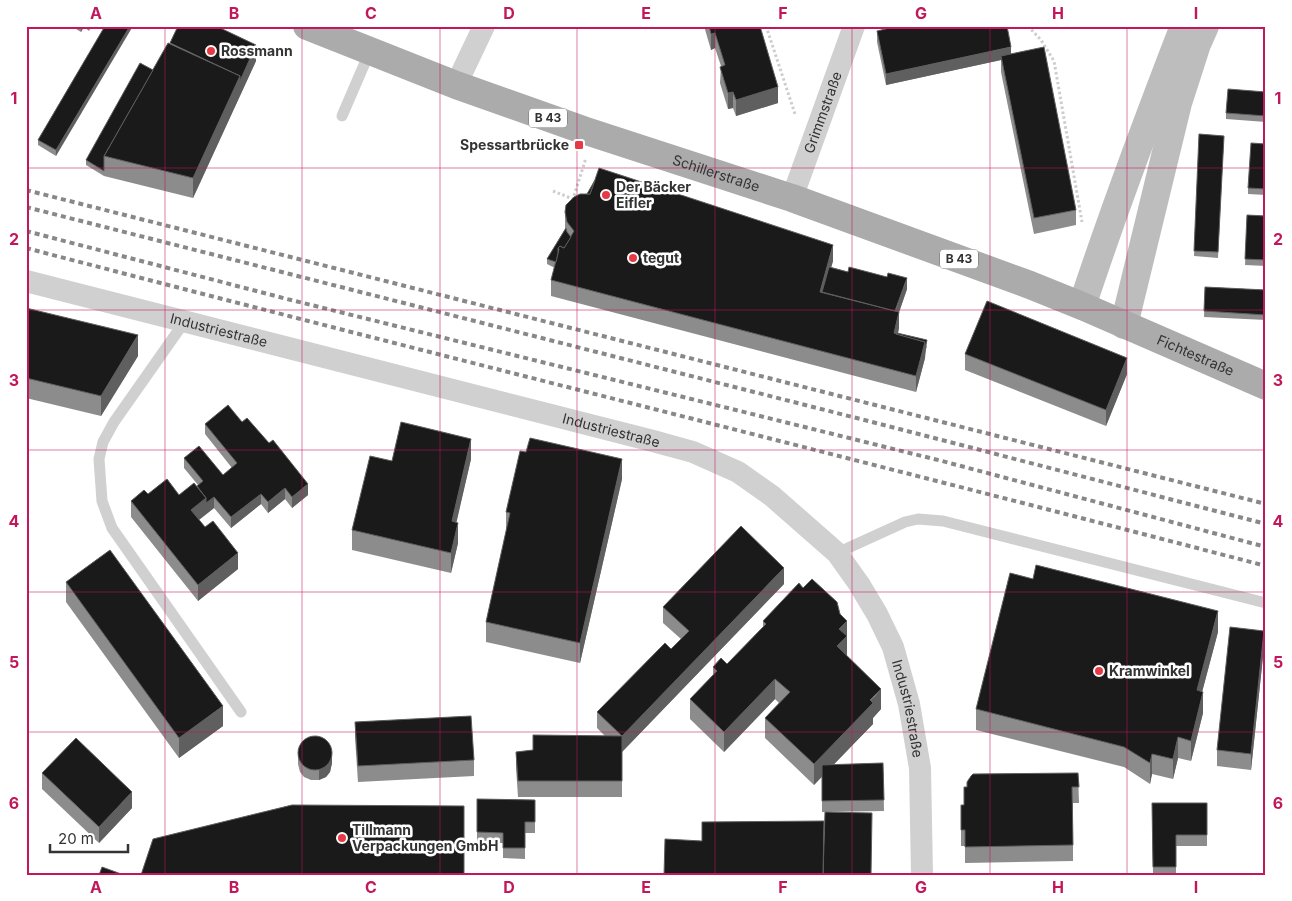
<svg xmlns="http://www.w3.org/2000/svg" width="1292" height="901" font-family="Inter,sans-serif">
  <rect width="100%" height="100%" fill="#fff"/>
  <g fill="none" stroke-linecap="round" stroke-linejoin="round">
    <!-- path -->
    <g stroke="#cdcdcd" stroke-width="3" stroke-dasharray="2.5 2.5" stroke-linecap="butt">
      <polyline points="766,26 795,114"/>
      <polyline points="1028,26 1041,40 1054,61 1082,222"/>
      <polyline points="553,191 573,199 586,158"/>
    </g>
    <!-- lane -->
    <g stroke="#d0d0d0" stroke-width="11">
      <polyline points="342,116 370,51"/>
      <polyline points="185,321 114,422 103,442 99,459 102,501 112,528 241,712"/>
      <polyline points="837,553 905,522 918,519 943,521 1266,603"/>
    </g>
    <!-- street -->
    <g stroke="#d0d0d0" stroke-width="22">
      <polyline points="456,85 484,26"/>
      <path id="s1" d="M792,198L854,26"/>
      <path id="s2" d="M26,281L653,441L693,452L738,472L772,496L837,553L859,584L877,614L893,647L909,704L920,768L922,875"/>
    </g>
    <!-- secondary -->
    <g stroke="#bdbdbd" stroke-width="28">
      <path d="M1082,306C1113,212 1148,119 1184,26"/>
      <polyline points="1124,325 1178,103 1197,44 1205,26"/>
    </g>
    <!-- primary -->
    <path stroke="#ababab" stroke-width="28" id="s3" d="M307,26L456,85L583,130L792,198L1030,285L1082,306L1266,386"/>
    <!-- rail -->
    <g stroke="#888" stroke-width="4" stroke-dasharray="5 4" stroke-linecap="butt">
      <polyline points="26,190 1266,504"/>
      <polyline points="26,207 880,424 1266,524"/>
      <polyline points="26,231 287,299 942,461 1266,547"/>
      <path d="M26,248C439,356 853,458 1266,566"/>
    </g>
  </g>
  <!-- wall -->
  <g fill="#8c8c8c">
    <polygon points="71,26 92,26 89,31 84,27 81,32"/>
    <polygon points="105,26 56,156 38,145 38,140"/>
    <polygon points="704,26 760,26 778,103 736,116 733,108 728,109 720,83 721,66 715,48 711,50"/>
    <polygon points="877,31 1011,54 1076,210 1076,225 1034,234 1001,72 1001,60 886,85 877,42"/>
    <polygon points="256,61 193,198 104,176 86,165 86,160 153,70"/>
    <polygon points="1266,92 1266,122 1226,119 1226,113"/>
    <polygon points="1199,134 1224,136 1218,258 1194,256"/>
    <polygon points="1266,144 1266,195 1248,194 1248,188"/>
    <polygon points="565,212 833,261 831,267 907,289 899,312 899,328 898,334 927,346 925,353 925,358 916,392 551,296 551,280 555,268 547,264 547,259 565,229"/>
    <polygon points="1247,215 1266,216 1266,266 1245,265"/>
    <polygon points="1205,287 1266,290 1266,320 1204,317"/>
    <polygon points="26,308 138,356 101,416 26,398"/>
    <polygon points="965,354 1127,374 1106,426 965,370"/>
    <polygon points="242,422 308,495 292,508 285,499 268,513 261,504 231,528 214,508 199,520 238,569 198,601 131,517 131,501 148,494 179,495 198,485 184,468 184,458 223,475 232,468 205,434 205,424"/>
    <polygon points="471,459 456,522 458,543 451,573 352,550 352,530 392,461"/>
    <polygon points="622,479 580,663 486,642 486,622 506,532 506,512"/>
    <polygon points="66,582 223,726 179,758 66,602"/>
    <polygon points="784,584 622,752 622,797 518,797 516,768 516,752 533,750 605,736 597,728 597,712 671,649 681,639 663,623 663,607"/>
    <polygon points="763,621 847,641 847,656 881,709 873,718 873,724 833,765 883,763 884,811 822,812 822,776 814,785 765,738 765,718 779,703 775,699 724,752 690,719 690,699 713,675 713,667 727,664 763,627"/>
    <polygon points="1218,632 1202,692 1203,713 1191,761 1178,758 1173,779 1152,774 1150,784 1124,767 976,730 976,709"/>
    <polygon points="1264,647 1251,770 1217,766 1217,750"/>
    <polygon points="355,722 474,760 474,776 358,782 355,738"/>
    <polygon points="298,753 332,763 330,772 326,777 319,780 311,780 304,777 300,772 298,764"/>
    <polygon points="42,773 132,808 99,843 42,789"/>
    <polygon points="1078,773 1079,803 1073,803 1073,861 965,863 965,846 961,846 961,805 964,805"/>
    <polygon points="477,799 535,800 535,833 525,833 525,859 503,858 503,843 477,843"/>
    <polygon points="1152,803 1207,803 1207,846 1176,846 1176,875 1153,875"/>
  </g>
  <!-- shaded-wall -->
  <g fill="#5f5f5f">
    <polygon points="81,26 84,26 81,32"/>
    <polygon points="130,26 133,26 56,156 56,150"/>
    <polygon points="715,33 715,48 711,50 711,34"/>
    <polygon points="256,45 256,61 193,198 193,178 240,76"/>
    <polygon points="1011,47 1011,58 1001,56 1001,60 886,85 886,74"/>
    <polygon points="778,87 778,103 736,116 736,100"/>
    <polygon points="733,92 733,108 728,109 728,93"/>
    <polygon points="833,245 833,261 823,298 820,292"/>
    <polygon points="907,278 907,289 894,327 894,316"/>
    <polygon points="899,312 899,328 895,344 894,333"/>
    <polygon points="138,335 138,356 101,416 101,396"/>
    <polygon points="927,340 925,358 916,392 916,376 925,342"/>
    <polygon points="1127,358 1127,374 1106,426 1106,410"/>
    <polygon points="471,439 471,459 452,542 452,521"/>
    <polygon points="622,459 622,479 580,663 580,643"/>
    <polygon points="308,484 308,495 292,508 292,497"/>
    <polygon points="285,488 285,499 268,513 268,502"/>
    <polygon points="261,494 261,504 231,528 231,517"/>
    <polygon points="214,497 214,508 191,526 191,510 206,498"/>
    <polygon points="458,523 458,543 451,573 451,553"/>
    <polygon points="238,553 238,569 198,601 198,585"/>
    <polygon points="784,568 784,584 622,752 622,797 622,736"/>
    <polygon points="1218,611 1218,632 1197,711 1197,690"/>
    <polygon points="847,621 847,656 837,646 839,629"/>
    <polygon points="1264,631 1264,647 1251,770 1251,754"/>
    <polygon points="775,679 775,699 724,752 724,732"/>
    <polygon points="881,689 881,709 873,718 873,724 814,785 814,764"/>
    <polygon points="1203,692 1203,713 1191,761 1191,741"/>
    <polygon points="223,706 223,726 179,758 179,738"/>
    <polygon points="1178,737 1178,758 1173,779 1173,759"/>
    <polygon points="332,752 332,763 330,772 326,777 319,780 319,769"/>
    <polygon points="1152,754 1152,774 1150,784 1150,763"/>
    <polygon points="132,792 132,808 99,843 99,827"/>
  </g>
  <!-- building -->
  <g fill="#1a1a1a" stroke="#5f5f5f">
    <polygon points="105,26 130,26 56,150 38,140"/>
    <polygon points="178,26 216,26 256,45 240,81 240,76 170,43"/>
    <polygon points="709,26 760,26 778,87 736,100 733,92 728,93 720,67 725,65 715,33 711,34"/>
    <polygon points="898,26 1007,26 1011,47 886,74 877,31"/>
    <polygon points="168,43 240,76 193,178 104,156"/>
    <polygon points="1044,47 1076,210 1034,218 1001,56"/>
    <polygon points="140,63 153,70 104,156 104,171 86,160"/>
    <polygon points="1228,89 1266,92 1266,116 1226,113"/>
    <polygon points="1199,134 1224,136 1218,252 1194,251"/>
    <polygon points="1251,143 1266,144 1266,189 1248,188"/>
    <polygon points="599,168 833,245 820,292 899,312 894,333 925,342 916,376 551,280 559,249 558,248 560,246 564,248 574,231 567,222 565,212 566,205 574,197 580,194 590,194"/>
    <polygon points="595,180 590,194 587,194"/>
    <polygon points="1247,215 1266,216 1266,260 1245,259"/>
    <polygon points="566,228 567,232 571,237 564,248 560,246 558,248 558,253 556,262 547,259"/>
    <polygon points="829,267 848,272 849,267 887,277 888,273 907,278 895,311 822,292"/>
    <polygon points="1205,287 1266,290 1266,315 1204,311"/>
    <polygon points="987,301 1127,358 1106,410 965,354"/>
    <polygon points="26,308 138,335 101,396 26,378"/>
    <polygon points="897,333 927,340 925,348 925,342 896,334"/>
    <polygon points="228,405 242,422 247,418 269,443 273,440 308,484 292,497 285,488 268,502 261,494 231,517 214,497 206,503 206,498 197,486 203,481 184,458 199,446 223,475 237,463 205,424"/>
    <polygon points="401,422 471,439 452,521 458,523 451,553 352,530 370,456 392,461"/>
    <polygon points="530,438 622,459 580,643 486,622 510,513 506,512 520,451 526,452"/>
    <polygon points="167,479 179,495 194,483 206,498 191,510 205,527 213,521 238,553 198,585 131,501 144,490 148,494"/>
    <polygon points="741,526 784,568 622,736 597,712 665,643 671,649 689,631 663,607"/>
    <polygon points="110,550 223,706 179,738 66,582"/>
    <polygon points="1036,565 1218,611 1197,690 1203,692 1191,741 1178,737 1173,759 1152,754 1150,763 1124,747 976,709 1010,573 1033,579"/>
    <polygon points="812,579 837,602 840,614 847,621 839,629 847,636 837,646 881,689 870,700 873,703 814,764 765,718 790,692 775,679 724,732 690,699 717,671 713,667 721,658 727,664 766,624 763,621 799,583 803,588"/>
    <polygon points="1230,627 1264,631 1251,754 1217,750"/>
    <polygon points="471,716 474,760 358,766 355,722"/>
    <polygon points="533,735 622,736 622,781 518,781 516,752 533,750"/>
    <circle cx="315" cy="753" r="17"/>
    <polygon points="76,738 132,792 99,827 42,773"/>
    <polygon points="883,763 884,800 822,801 822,765"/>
    <polygon points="1078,773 1079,787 1072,787 1073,845 965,847 965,830 961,830 961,805 964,805 964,787 967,787 967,782 971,776 973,774"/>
    <polygon points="477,799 535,800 535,822 525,822 525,848 503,848 503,833 477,832"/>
    <polygon points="1152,803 1207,803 1207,835 1176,835 1176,867 1153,867"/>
    <polygon points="292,805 464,806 464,875 141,875 153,839"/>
    <polygon points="825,812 872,813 871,875 823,875"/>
    <polygon points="824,821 823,875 664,875 665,839 702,841 702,822"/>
    <polygon points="102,867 124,875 99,875"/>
  </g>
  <!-- grid -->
  <path fill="none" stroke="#c2185b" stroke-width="1" stroke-opacity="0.55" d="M165,26V875M302,26V875M440,26V875M577,26V875M715,26V875M852,26V875M990,26V875M1127,26V875M26,168H1266M26,310H1266M26,450H1266M26,592H1266M26,732H1266"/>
  <!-- markers -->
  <g fill="#e63946" stroke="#fff" stroke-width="2">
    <circle cx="211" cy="51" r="5"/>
    <rect x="574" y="140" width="10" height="10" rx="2.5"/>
    <circle cx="606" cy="195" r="5"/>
    <circle cx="633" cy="258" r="5"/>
    <circle cx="1099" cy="671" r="5"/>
    <circle cx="342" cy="838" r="5"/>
  </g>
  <g text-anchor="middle" stroke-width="5" stroke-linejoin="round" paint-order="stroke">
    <!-- shield labels -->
    <g fill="#fff" stroke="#707070" stroke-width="1">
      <rect x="529" y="108.5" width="38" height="19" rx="4"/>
      <rect x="940" y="249.5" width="38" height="19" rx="4"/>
    </g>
    <g font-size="12" font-weight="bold" fill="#333">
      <text x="548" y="122">B 43</text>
      <text x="959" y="263">B 43</text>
    </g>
    <!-- poi labels -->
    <g font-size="14" font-weight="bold" fill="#333" stroke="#fff" text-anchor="start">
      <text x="221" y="56">Rossmann</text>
      <text x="569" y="150" text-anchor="end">Spessartbrücke</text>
      <text x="616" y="192">Der Bäcker<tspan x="616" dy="16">Eifler</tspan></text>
      <text x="643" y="263">tegut</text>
      <text x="1109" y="676">Kramwinkel</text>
      <text x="352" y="835">Tillmann<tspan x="352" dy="16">Verpackungen GmbH</tspan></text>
    </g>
    <!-- street labels -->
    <g font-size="14" fill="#333" stroke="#fff">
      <text dy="5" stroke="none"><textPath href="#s1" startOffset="91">Grimmstraße</textPath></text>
      <text dy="5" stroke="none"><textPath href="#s3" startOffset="435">Schillerstraße</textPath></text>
      <text dy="5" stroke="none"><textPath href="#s2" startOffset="199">Industriestraße</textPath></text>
      <text dy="5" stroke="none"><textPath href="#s3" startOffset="948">Fichtestraße</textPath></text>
      <text dy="5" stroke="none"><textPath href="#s2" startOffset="604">Industriestraße</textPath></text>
      <text dy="5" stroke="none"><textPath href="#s2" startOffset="1039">Industriestraße</textPath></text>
    </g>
  </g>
  <!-- border -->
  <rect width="1292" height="901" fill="none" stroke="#ffffff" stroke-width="55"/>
  <!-- scale -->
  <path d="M50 844v8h78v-8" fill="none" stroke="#333333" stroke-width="2.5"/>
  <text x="58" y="844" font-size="15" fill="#333333" stroke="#ffffff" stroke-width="4" paint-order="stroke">20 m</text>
  <rect x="28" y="28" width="1236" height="846" fill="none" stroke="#c2185b" stroke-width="2"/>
  <g font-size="16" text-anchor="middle" font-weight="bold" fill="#c2185b">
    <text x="96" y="19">A</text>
    <text x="234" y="19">B</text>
    <text x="371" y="19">C</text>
    <text x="509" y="19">D</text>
    <text x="646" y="19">E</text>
    <text x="783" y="19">F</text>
    <text x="921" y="19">G</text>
    <text x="1058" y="19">H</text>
    <text x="1196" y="19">I</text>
    <text x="14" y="104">1</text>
    <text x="1278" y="104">1</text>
    <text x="14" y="245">2</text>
    <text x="1278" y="245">2</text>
    <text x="14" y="386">3</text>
    <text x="1278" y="386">3</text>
    <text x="14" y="527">4</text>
    <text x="1278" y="527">4</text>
    <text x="14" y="668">5</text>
    <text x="1278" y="668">5</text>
    <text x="14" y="809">6</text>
    <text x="1278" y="809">6</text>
    <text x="96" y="893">A</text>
    <text x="234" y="893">B</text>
    <text x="371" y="893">C</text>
    <text x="509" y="893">D</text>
    <text x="646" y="893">E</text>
    <text x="783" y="893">F</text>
    <text x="921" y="893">G</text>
    <text x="1058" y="893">H</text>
    <text x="1196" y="893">I</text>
  </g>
</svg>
